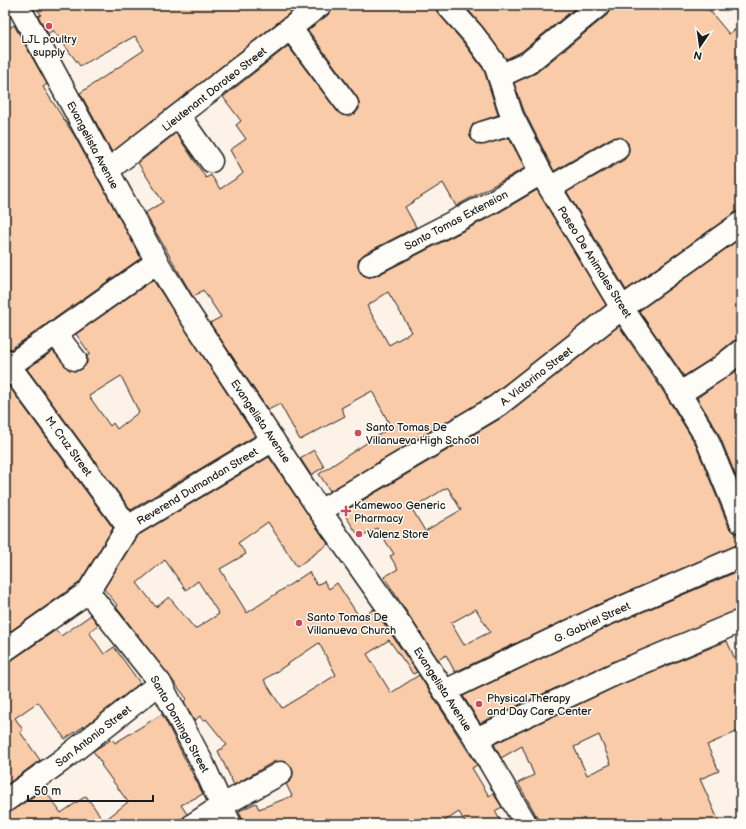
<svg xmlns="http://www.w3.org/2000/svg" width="746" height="829" font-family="'Balsamiq Sans',sans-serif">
  <rect width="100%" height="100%" fill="#fcf2e7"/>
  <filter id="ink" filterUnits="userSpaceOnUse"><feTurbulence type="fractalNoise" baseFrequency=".025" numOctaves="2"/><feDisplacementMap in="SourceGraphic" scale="8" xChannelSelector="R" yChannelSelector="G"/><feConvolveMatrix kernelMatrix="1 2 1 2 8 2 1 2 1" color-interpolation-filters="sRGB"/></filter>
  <g filter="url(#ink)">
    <!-- building -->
    <g fill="#f9cba8" stroke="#1c1c1c" fill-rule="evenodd">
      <polygon points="35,5 300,5 112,152 80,93 144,50 135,36 80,66 53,30 48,34 38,16 41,15"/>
      <path d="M332,5H435L438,13L463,42L484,70L498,115L473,124L470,131V137L474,142L480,145L509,138L525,168L456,206L443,183L405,207L416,227L364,254L359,259L358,264L359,270L363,275L369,277L376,276L498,213L537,190L606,305L490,396L330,491L319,474L391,427L372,391L341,408L345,416L300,440L280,404L268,410L210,323L221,317L203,290L193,297L145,213L163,202L138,163L176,133L206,178L211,175L220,189L240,176L243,173L230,150L246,139L236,125L241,121L223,97L288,46L337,111L342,115L348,116L355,114L359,109V103L357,97L308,30L328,15ZM388,292L412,332L389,345L367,306Z"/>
      <polygon points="464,5 579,5 521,52 506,59 483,27"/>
      <polygon points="611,5 705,5 729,34 741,25 741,211 734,213 626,290 567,192 624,160 628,155 629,149 628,143 623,138 617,137 611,138 554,171 524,111 514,83 536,73 607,15"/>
      <polygon points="14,25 47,84 43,87 74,135 141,258 11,349 5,348 5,31"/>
      <polygon points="741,238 741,339 733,341 711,359 684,376 639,311"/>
      <path d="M153,280L255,436L131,510L27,369L53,351L68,369L76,371L82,369L87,363V356L90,354L76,334ZM121,376L139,412L117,429L113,423L110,426L89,396Z"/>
      <path d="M619,326L661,388L695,443L729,527L734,532L741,534V544L595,606L455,672L446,655L438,660L384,577L398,569L390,556L394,554L377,528L360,538L343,512L503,417ZM446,488H448L461,510L425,531L412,509ZM476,609L490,632L464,645L451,623Z"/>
      <polygon points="741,367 741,489 718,432 697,398"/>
      <polygon points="5,381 113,528 79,583 5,635"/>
      <polygon points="314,450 324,467 311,475 300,458"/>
      <path d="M269,457L328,544L297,567L268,522L238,543L246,554L220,569L247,613L309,572L317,585L324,581L329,589L337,583L360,618L374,609L417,672L413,674L389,640L367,654L391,693L419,675L477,765L472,768L489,796L493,793L502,807L495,811L502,824H466L459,812L440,824H244L239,811L256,803L259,809L292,796L286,784L292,779L293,773L292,767L287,762L275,761L234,785L218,751L227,745L206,719L203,721L200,716L194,721L184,701L187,699L116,607L118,606L104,589L137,536ZM165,560L186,590L198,581L219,614L195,629L169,597L156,607L137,583ZM319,643L336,675L282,708L264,680Z"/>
      <polygon points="741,570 741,609 610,663 480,723 463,696 605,628"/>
      <polygon points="91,615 98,625 89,632 104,654 114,647 140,683 93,720 65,739 38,702 15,718 23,730 20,732 40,760 5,786 5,662 12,660 56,630 61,636"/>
      <path d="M727,641L741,673V730L707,745L719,771L700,779L720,824H541L518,783L534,775L522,746L501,758L494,744L620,685ZM599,735L611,764L587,775L574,747Z"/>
      <polygon points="162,714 203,794 181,805 187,814 184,817 173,824 5,824 5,813 12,811 44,789 61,813 86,796 104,821 128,802 101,765 102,764 93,751 112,739 115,743"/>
    </g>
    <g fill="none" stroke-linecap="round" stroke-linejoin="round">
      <!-- minor casing -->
      <g stroke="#1c1c1c" stroke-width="25">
        <g id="minor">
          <polyline points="18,5 157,262 186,309 320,511 402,627 476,739 526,824"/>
          <polyline points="447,5 473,34 495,64 512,116 541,173 622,308 672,381 706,437 741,522"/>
          <polyline points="291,29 347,104"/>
          <polyline points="500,76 528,63 599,5"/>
          <polyline points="179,116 211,161"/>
          <polyline points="482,133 515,123"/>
          <polyline points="107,171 320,5"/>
          <polyline points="550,188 617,149"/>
          <polyline points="370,265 492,202 541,173"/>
          <polyline points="55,333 75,359"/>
          <polyline points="5,360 128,527"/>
          <polyline points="5,369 157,262"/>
          <polyline points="679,394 718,369 741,351"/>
          <polyline points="320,511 497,406 622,308 741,223"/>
          <polyline points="88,592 160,683 203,764 230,824"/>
          <polyline points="5,650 88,592 128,527 273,440"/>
          <polyline points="445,691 600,617 741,556"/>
          <polyline points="476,739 615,674 741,621"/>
          <polyline points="5,801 61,761 160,683"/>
          <polyline points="194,824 223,805 281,773"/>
        </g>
      </g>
      <!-- minor -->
      <use href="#minor" stroke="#fdfcf7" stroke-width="22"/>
    </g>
  </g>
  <!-- markers -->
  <g fill="#d1495b" stroke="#fdfcf7" stroke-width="1.5">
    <circle cx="49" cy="26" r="4"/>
    <circle cx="358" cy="433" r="4"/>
    <path d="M344 505h4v4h4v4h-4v4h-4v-4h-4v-4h4z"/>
    <circle cx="359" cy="534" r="4"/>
    <circle cx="299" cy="623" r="4"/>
    <circle cx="479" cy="704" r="4"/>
  </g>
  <g text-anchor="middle" stroke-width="3" stroke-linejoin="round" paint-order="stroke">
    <!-- poi labels -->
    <g font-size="11" fill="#1c1c1c" stroke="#fdfcf7" text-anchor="start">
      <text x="49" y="43" text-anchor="middle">LJL poultry<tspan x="49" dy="13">supply</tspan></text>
      <text x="366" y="431">Santo Tomas De<tspan x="366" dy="13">Villanueva High School</tspan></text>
      <text x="354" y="509">Kamewoo Generic<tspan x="354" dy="13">Pharmacy</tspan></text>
      <text x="367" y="538">Valenz Store</text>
      <text x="307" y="621">Santo Tomas De<tspan x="307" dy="13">Villanueva Church</tspan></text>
      <text x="487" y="702">Physical Therapy<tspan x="487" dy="13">and Day Care Center</tspan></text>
    </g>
    <!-- street labels -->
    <g font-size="11" fill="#1c1c1c" stroke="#fdfcf7">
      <text transform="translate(214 89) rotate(-38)" y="4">Lieutenant Doroteo Street</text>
      <text transform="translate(93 145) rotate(62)" y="4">Evangelista Avenue</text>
      <text transform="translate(456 220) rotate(-28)" y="4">Santo Tomas Extension</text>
      <text transform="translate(595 262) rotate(58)" y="4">Paseo De Animales Street</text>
      <text transform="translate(536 376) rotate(-38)" y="4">A. Victorino Street</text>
      <text transform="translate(261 421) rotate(56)" y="4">Evangelista Avenue</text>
      <text transform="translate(69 446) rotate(54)" y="4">M. Cruz Street</text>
      <text transform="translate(197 486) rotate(-31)" y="4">Reverend Dumandan Street</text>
      <text transform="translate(592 622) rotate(-25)" y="4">G. Gabriel Street</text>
      <text transform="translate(443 689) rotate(57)" y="4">Evangelista Avenue</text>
      <text transform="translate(180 724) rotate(61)" y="4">Santo Domingo Street</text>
      <text transform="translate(93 736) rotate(-38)" y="4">San Antonio Street</text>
    </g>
  </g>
  <!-- margin -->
  <rect width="746" height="829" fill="none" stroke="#fdfcf7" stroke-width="20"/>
  <rect x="10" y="10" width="726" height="809" fill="none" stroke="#1c1c1c" stroke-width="1.5" filter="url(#ink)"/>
  <!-- north arrow -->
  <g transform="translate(700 46) rotate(193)" stroke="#fdfcf7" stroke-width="3" paint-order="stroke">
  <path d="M0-3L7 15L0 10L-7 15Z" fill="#1c1c1c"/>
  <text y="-6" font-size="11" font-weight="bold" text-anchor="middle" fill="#1c1c1c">N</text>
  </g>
  <!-- scale -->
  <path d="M28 795v6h125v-6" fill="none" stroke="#1c1c1c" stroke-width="2"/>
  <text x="34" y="795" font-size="12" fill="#1c1c1c" stroke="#fdfcf7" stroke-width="3" paint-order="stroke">50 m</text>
</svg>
